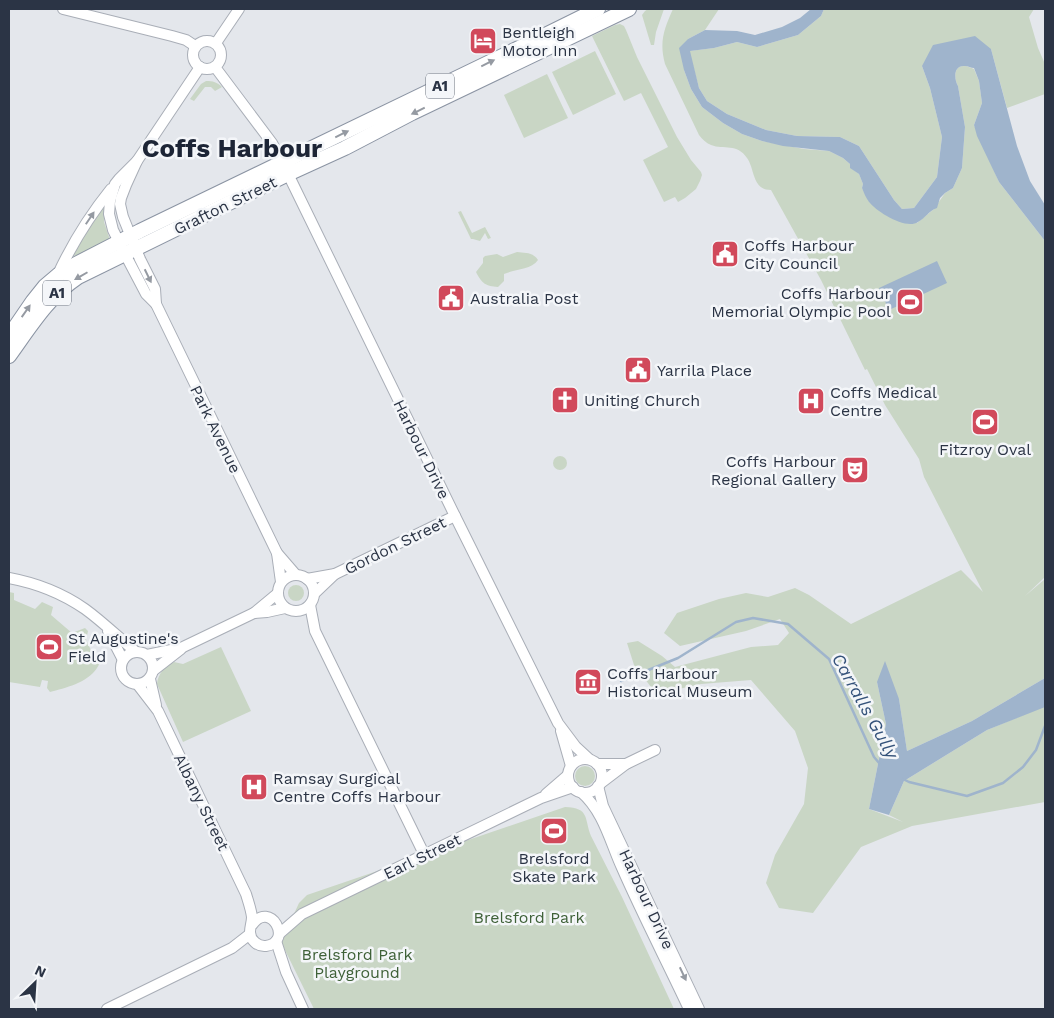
<svg xmlns="http://www.w3.org/2000/svg" width="1054" height="1018" font-family="'Work Sans',sans-serif">
  <rect width="100%" height="100%" fill="#e4e7ec"/>
  <!-- green -->
  <g fill="#c9d6c5">
    <polygon points="648,9 664,9 656,32 654,45 651,45 642,15 645,11"/>
    <path d="M673,9H719L705,30L688,39L684,70L691,89L702,107L723,123L742,134L762,141L804,149L829,151L843,158L850,164L851,168L859,174L863,184L862,188L870,203L917,223L934,209L945,193L953,188L962,168L965,127L958,86C954,79 953,65 965,66C968,66 971,68 974,69L979,81L982,103L974,125L999,182L1045,241V577L1025,596L1045,579V678L972,721L907,751L899,699L877,682L886,724L869,809L903,822L889,815L904,781L987,730L1045,706V802L912,826L861,847L813,913L779,908L766,883L775,855L804,804L808,768L795,731L751,680L701,684L670,691L651,687L634,665L627,643L638,641L662,656L675,667L751,647L778,645L789,633L780,619L746,631L680,646L664,633L677,613L719,599L746,593L768,597L795,588L809,595L851,624L961,570L983,592L924,477L919,459L885,405L867,369L865,370L821,280L771,190C752,190 755,169 747,158C737,143 724,150 711,145C706,143 702,139 699,135L665,64C659,42 664,29 673,9Z"/>
    <polygon points="824,9 1034,9 1029,17 1038,48 1045,64 1045,94 1007,108 991,49 922,66 930,88 942,137 937,177 914,208 902,209 894,200 859,146 840,137 797,136 766,130 727,114 707,101 699,88 689,51 714,48 737,42 757,47 798,35 821,16"/>
    <polygon points="620,24 624,26 626,30 637,57 677,137 691,160 701,172 702,175 700,181 696,189 685,198 678,202 675,197 664,202 643,160 668,147 641,93 624,101 592,36 615,25"/>
    <polygon points="595,51 616,94 573,115 552,72"/>
    <polygon points="547,74 568,118 524,138 504,95"/>
    <path d="M206,81C213,81 217,82 222,87L215,91L211,87H205L194,101L190,99L201,84Z"/>
    <polygon points="104,205 104,222 110,240 80,255 73,256 76,247"/>
    <polygon points="461,211 472,233 485,227 491,238 488,239 485,233 480,241 473,239 471,239 458,212"/>
    <path d="M517,252C525,253 533,252 538,260C531,270 515,269 504,274V281L498,287C486,286 482,284 476,272L483,263V258L485,256L497,254L503,257Z"/>
    <circle cx="560" cy="463" r="7"/>
    <circle cx="296" cy="593" r="8"/>
    <path d="M9,592L14,593V600L35,609L42,602L53,607L51,615L72,633L85,628L88,631L86,640L94,656L104,653L106,655C99,661 101,662 97,668C87,683 65,688 50,692L47,688L48,681L42,680L40,687L9,682Z"/>
    <path d="M221,647L251,711L183,742L157,684C158,673 165,667 174,662L183,664Z"/>
    <circle cx="585" cy="776" r="10"/>
    <path d="M565,807C590,808 584,818 591,836L622,897L674,1009H314L281,942L299,903L307,895Z"/>
  </g>
  <!-- water -->
  <g fill="#9fb4cc">
    <path d="M811,9H824L821,16L798,35L757,47L737,42L714,48L690,51L699,88L707,101L727,114L766,130L797,136L840,137L859,146L894,200L902,209L914,208L937,177L942,137L930,88L922,66L933,45L975,36L991,49L1017,146L1030,181L1045,205V241L999,182L977,136L974,125L982,103L979,81L974,68C971,68 968,66 965,66C953,65 954,79 958,86L965,127L962,168L953,188L945,193L940,198L937,208C928,211 926,218 918,222C906,230 877,212 869,202C866,198 864,193 862,188L863,184L859,174L850,168V164L843,158L829,151L783,146L762,141L742,134L723,123L702,107L691,89L684,70L679,48L688,39L705,30L737,31L755,35L782,27L800,18Z"/>
    <polygon points="937,261 947,283 889,310 879,288"/>
    <polygon points="885,661 899,699 907,751 972,721 1045,678 1045,707 987,730 904,781 889,815 869,809 886,724 877,682"/>
  </g>
  <g fill="none" stroke-linecap="round" stroke-linejoin="round">
    <!-- stream -->
    <g stroke="#9fb4cc" stroke-width="2.5">
      <polyline points="621,681 678,658 736,622 753,618 788,624 829,659 874,757 880,764"/>
      <polyline points="903,779 909,782 967,796 1003,783 1023,767 1036,750 1045,726"/>
    </g>
    <!-- secondary casing -->
    <g stroke="#a9aeb7" stroke-width="12">
      <g id="secondary">
        <polyline points="63,9 172,36 186,40 195,46"/>
        <circle cx="207" cy="55" r="14"/>
        <polyline points="216,43 239,9"/>
        <polyline points="215,67 272,143 282,162"/>
        <polyline points="137,161 119,179 115,184 110,201 109,214 113,230 125,254 146,294 156,304 277,553 296,575"/>
        <polyline points="288,174 455,516 558,723 576,747 589,759"/>
        <path d="M58,274C72,244 90,215 111,189"/>
        <polyline points="156,304 155,289 140,259 123,217 120,204 121,198 126,185 137,161 200,67"/>
        <polyline points="277,553 281,582"/>
        <circle cx="296" cy="593" r="18"/>
        <path d="M9,578C36,583 62,593 85,609C103,622 119,638 136,652"/>
        <polyline points="307,579 335,574 455,516"/>
        <polyline points="314,594 335,574"/>
        <polyline points="310,605 315,631 424,854"/>
        <polyline points="254,613 267,612 285,608"/>
        <polyline points="108,631 123,660"/>
        <circle cx="137" cy="668" r="16"/>
        <polyline points="147,655 181,648 254,613 278,593"/>
        <polyline points="154,670 181,649"/>
        <polyline points="150,679 156,705"/>
        <path d="M138,685L158,711L246,894C248,901 251,909 252,917C252,922 250,927 250,932C250,940 258,947 266,946C294,942 270,899 252,925"/>
        <polyline points="561,731 571,766"/>
        <circle cx="585" cy="776" r="17"/>
        <polyline points="597,764 626,764"/>
        <polyline points="601,783 626,764 655,750"/>
        <polyline points="598,786 603,806 699,1009"/>
        <path d="M581,792C604,812 610,842 622,868C643,916 667,962 689,1009"/>
        <polyline points="546,794 568,775"/>
        <polyline points="279,934 302,914 541,798 573,787"/>
        <polyline points="276,941 286,972 303,1009"/>
        <polyline points="107,1009 232,948 250,934"/>
      </g>
    </g>
    <!-- highway casing -->
    <g stroke="#8b94a3" stroke-width="16">
      <g id="highway">
        <polyline points="9,336 33,301 45,286 58,275 76,264 140,231 523,46 598,9"/>
        <path d="M9,356C30,327 48,297 78,277L288,174L345,148L412,113L629,9"/>
      </g>
    </g>
    <!-- secondary -->
    <use href="#secondary" stroke="#fff" stroke-width="10"/>
    <!-- highway -->
    <use href="#highway" stroke="#fff" stroke-width="14"/>
  </g>
  <!-- one-way arrows -->
  <defs><path id="oneway-solid" d="M-6-.8H1V-3.2L6.5 0L1 3.2V.8H-6Z" transform="scale(1.25)"/></defs>
  <g fill="#959aa2">
    <use href="#oneway-solid" transform="translate(488 63) rotate(-26)"/>
    <use href="#oneway-solid" transform="translate(418 111) rotate(154)"/>
    <use href="#oneway-solid" transform="translate(342 134) rotate(-26)"/>
    <use href="#oneway-solid" transform="translate(90 218) rotate(-56)"/>
    <use href="#oneway-solid" transform="translate(81 276) rotate(150)"/>
    <use href="#oneway-solid" transform="translate(148 276) rotate(64)"/>
    <use href="#oneway-solid" transform="translate(26 311) rotate(-55)"/>
    <use href="#oneway-solid" transform="translate(683 974) rotate(65)"/>
  </g>
  <!-- icons -->
  <defs>
    <g id="hotel-square" transform="scale(1.4375)"><rect x="-9" y="-9" width="18" height="18" rx="4" fill="#d1495b" stroke="#f4f6f9"/><path d="M-6-4.5h1.5V1H6V5H4.5V3h-9V5H-6ZM-4 0a1.8 1.8 0 1 1 3.6 0ZM.5 0V-2.5h3Q6-2.5 6 0Z" fill="#fff"/></g>
    <g id="civic-square" transform="scale(1.4375)"><rect x="-9" y="-9" width="18" height="18" rx="4" fill="#d1495b" stroke="#f4f6f9"/><path d="M-.6-6.5H3V-4.5H.6V-3L4-1V1h2V6H-6V1h2V-1L-.6-3ZM-1.2 2.5V6h2.4V2.5Z" fill="#fff"/></g>
    <g id="stadium-square" transform="scale(1.4375)"><rect x="-9" y="-9" width="18" height="18" rx="4" fill="#d1495b" stroke="#f4f6f9"/><path d="M0-5a6.5 5 0 1 0 0 10a6.5 5 0 1 0 0-10ZM-3.5-1.8h7v3.6h-7Z" fill="#fff"/></g>
    <g id="church-square" transform="scale(1.4375)"><rect x="-9" y="-9" width="18" height="18" rx="4" fill="#d1495b" stroke="#f4f6f9"/><path d="M-1.2-6h2.4v3.5h3.3v2.4h-3.3V6h-2.4V-.1h-3.3v-2.4h3.3Z" fill="#fff"/></g>
    <g id="hospital-square" transform="scale(1.4375)"><rect x="-9" y="-9" width="18" height="18" rx="4" fill="#d1495b" stroke="#f4f6f9"/><path d="M-5-5h3v3.5h4V-5h3V5h-3V1.5h-4V5h-3Z" fill="#fff"/></g>
    <g id="theatre-square" transform="scale(1.4375)"><rect x="-9" y="-9" width="18" height="18" rx="4" fill="#d1495b" stroke="#f4f6f9"/><path d="M-5-5.5Q0-4 5-5.5V0Q5 5 0 6Q-5 5-5 0ZM-3.3-2.5H-1v1.5H-3.3ZM1-2.5H3.3v1.5H1ZM-2.8 1Q0 5.5 2.8 1Z" fill="#fff"/></g>
    <g id="museum-square" transform="scale(1.4375)"><rect x="-9" y="-9" width="18" height="18" rx="4" fill="#d1495b" stroke="#f4f6f9"/><path d="M0-6L6-3V-2H-6V-3ZM-5-1h2V3h-2ZM-1-1h2V3h-2ZM3-1h2V3H3ZM-6 4H6V6H-6Z" fill="#fff"/></g>
  </defs>
  <g fill-rule="evenodd">
    <use href="#hotel-square" x="483" y="41"/>
    <use href="#civic-square" x="725" y="254"/>
    <use href="#civic-square" x="451" y="298"/>
    <use href="#stadium-square" x="910" y="302"/>
    <use href="#civic-square" x="638" y="370"/>
    <use href="#church-square" x="565" y="400"/>
    <use href="#hospital-square" x="811" y="401"/>
    <use href="#stadium-square" x="985" y="422"/>
    <use href="#theatre-square" x="855" y="470"/>
    <use href="#stadium-square" x="49" y="647"/>
    <use href="#museum-square" x="588" y="682"/>
    <use href="#hospital-square" x="254" y="787"/>
    <use href="#stadium-square" x="554" y="831"/>
  </g>
  <g text-anchor="middle" stroke-width="5" stroke-linejoin="round" paint-order="stroke">
    <!-- shield labels -->
    <g fill="#f4f6f9" stroke="#676e7b" stroke-width="1">
      <rect x="426" y="73.5" width="28" height="25" rx="4"/>
      <rect x="43" y="280.5" width="28" height="25" rx="4"/>
    </g>
    <g font-size="15" font-weight="bold" fill="#2b3445">
      <text x="440" y="91">A1</text>
      <text x="57" y="298">A1</text>
    </g>
    <!-- poi labels -->
    <g font-size="16" fill="#2b3445" stroke="#f4f6f9" text-anchor="start">
      <text x="502" y="38">Bentleigh<tspan x="502" dy="18">Motor Inn</tspan></text>
      <text x="744" y="251">Coffs Harbour<tspan x="744" dy="18">City Council</tspan></text>
      <text x="891" y="299" text-anchor="end">Coffs Harbour<tspan x="891" dy="18">Memorial Olympic Pool</tspan></text>
      <text x="470" y="304">Australia Post</text>
      <text x="657" y="376">Yarrila Place</text>
      <text x="830" y="398">Coffs Medical<tspan x="830" dy="18">Centre</tspan></text>
      <text x="584" y="406">Uniting Church</text>
      <text x="985" y="455" text-anchor="middle">Fitzroy Oval</text>
      <text x="836" y="467" text-anchor="end">Coffs Harbour<tspan x="836" dy="18">Regional Gallery</tspan></text>
      <text x="68" y="644">St Augustine's<tspan x="68" dy="18">Field</tspan></text>
      <text x="607" y="679">Coffs Harbour<tspan x="607" dy="18">Historical Museum</tspan></text>
      <text x="273" y="784">Ramsay Surgical<tspan x="273" dy="18">Centre Coffs Harbour</tspan></text>
      <text x="554" y="864" text-anchor="middle">Brelsford<tspan x="554" dy="18">Skate Park</tspan></text>
    </g>
    <!-- street labels -->
    <g font-size="16" fill="#2b3445" stroke="#f4f6f9">
      <text transform="translate(225 205) rotate(-26)" y="6">Grafton Street</text>
      <text transform="translate(216 429) rotate(64)" y="6">Park Avenue</text>
      <text transform="translate(422 449) rotate(64)" y="6">Harbour Drive</text>
      <text transform="translate(395 545) rotate(-26)" y="6">Gordon Street</text>
      <text transform="translate(202 802) rotate(64)" y="6">Albany Street</text>
      <text transform="translate(422 856) rotate(-26)" y="6">Earl Street</text>
      <text transform="translate(647 899) rotate(65)" y="6">Harbour Drive</text>
    </g>
    <!-- park labels -->
    <g font-size="16" fill="#3f6138" stroke="#f4f6f9">
      <text x="529" y="923">Brelsford Park</text>
      <text x="357" y="960">Brelsford Park<tspan x="357" dy="18">Playground</tspan></text>
    </g>
    <!-- water labels -->
    <g font-size="18" font-style="italic" fill="#34527a" stroke="#f4f6f9">
      <text transform="translate(865 706) rotate(61)" y="6">Carralls Gully</text>
    </g>
    <!-- town labels -->
    <g font-size="26" font-weight="bold" fill="#1d2536" stroke="#f4f6f9">
      <text x="232" y="157">Coffs Harbour</text>
    </g>
  </g>
  <!-- border -->
  <rect width="1054" height="1018" fill="none" stroke="#2b3445" stroke-width="20"/>
  <!-- north arrow -->
  <g transform="translate(35 983) rotate(25)" stroke="#f4f6f9" stroke-width="4" paint-order="stroke">
  <path d="M0-4L9 19L0 12L-9 19Z" fill="#2b3445"/>
  <text y="-8" font-size="14" font-weight="bold" text-anchor="middle" fill="#2b3445">N</text>
  </g>
</svg>
